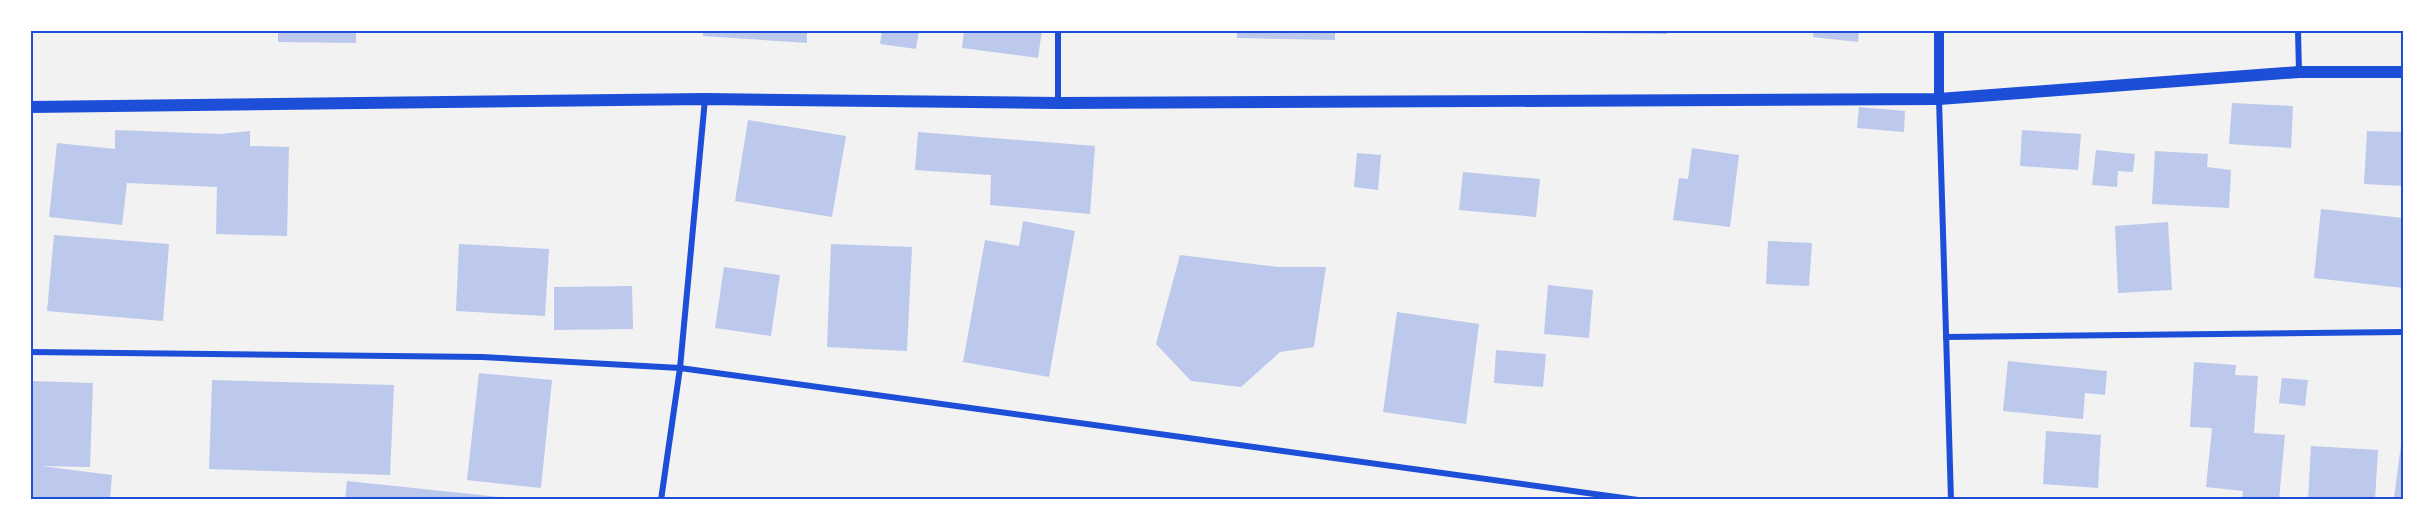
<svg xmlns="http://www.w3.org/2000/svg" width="2433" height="530" font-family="Literata,serif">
  <rect width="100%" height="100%" fill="#f2f2f2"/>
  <!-- building -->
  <g fill="#bdc9ec">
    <polygon points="278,30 356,30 356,43 278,42"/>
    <polygon points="703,30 807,30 807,43 703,36"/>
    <polygon points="882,30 919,30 916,49 880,44"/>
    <polygon points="964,30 1042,30 1038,58 962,48"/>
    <polygon points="1237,30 1335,30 1335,40 1237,38"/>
    <polygon points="1572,30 1667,30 1667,34 1572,33"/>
    <polygon points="1814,30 1859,30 1858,42 1813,37"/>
    <polygon points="2232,103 2293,106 2291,148 2229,144"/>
    <polygon points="1859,107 1905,111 1904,132 1857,128"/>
    <polygon points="748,120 846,136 832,217 735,201"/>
    <polygon points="115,130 220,134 250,131 250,146 289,147 287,236 216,234 217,187 127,183 122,225 49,217 57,143 115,149"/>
    <polygon points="2022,130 2081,134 2078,170 2020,166"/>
    <polygon points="2367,131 2403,132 2403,186 2364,184"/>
    <polygon points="918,132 1095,146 1090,214 990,205 991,175 915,170"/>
    <polygon points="1692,148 1739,155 1730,227 1673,220 1679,178 1688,179"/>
    <polygon points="2096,150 2135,154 2133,172 2118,171 2117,187 2092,185"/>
    <polygon points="2155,151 2208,154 2207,167 2231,170 2229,208 2152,204"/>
    <polygon points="1357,153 1381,155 1378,190 1354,187"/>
    <polygon points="1463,172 1540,179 1536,217 1459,210"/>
    <polygon points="2321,209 2403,218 2403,288 2314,278"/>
    <polygon points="1023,221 1075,231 1049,377 963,362 985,240 1019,246"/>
    <polygon points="2168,222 2172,290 2118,293 2115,226"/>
    <polygon points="54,235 169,244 163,321 47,311"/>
    <polygon points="1768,241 1812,243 1809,286 1766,284"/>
    <polygon points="459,244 549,249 545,316 456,311"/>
    <polygon points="831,244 912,247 907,351 827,347"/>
    <polygon points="1180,255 1279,267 1326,267 1314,347 1280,352 1241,387 1191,381 1156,344"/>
    <polygon points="724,267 780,275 771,336 715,328"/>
    <polygon points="1548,285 1593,290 1589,338 1544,334"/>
    <polygon points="632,286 633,329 554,330 554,287"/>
    <polygon points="1397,312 1479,324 1466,424 1383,412"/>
    <polygon points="1496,350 1546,354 1543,387 1494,383"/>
    <polygon points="2008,361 2107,371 2105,395 2085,393 2083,419 2003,411"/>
    <polygon points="2194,362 2236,365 2235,375 2258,376 2254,433 2285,435 2279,500 2242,500 2243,491 2206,487 2212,428 2190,427"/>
    <polygon points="479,373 552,380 541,488 467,480"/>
    <polygon points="2282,378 2308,380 2305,406 2279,403"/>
    <polygon points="212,380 394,385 390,475 209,469"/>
    <polygon points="30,381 93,383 90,467 41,466 112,475 110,500 30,500"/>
    <polygon points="2046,431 2101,435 2098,488 2043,484"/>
    <polygon points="2402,437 2403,437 2403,499 2394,498"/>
    <polygon points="2311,446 2378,450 2375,500 2308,500"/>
    <polygon points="347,481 509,498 509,500 345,500"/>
  </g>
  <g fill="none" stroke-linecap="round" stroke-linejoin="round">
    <!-- minor -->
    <g stroke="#1d4ed8" stroke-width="6">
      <polyline points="1058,30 1058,103"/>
      <polyline points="2298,30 2299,72"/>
      <polyline points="1939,99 1951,500"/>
      <polyline points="1946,337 2403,332"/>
      <polyline points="30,352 482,357 680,368 1638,500"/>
      <polyline points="661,500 680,368 705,99"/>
    </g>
    <!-- tertiary -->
    <polyline stroke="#1d4ed8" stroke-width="10" points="1939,30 1939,99"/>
    <!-- secondary -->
    <polyline stroke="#1d4ed8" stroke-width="12" points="30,107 705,99 1058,103 1939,99 2299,72 2403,72"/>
  </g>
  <!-- border -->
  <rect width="2433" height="530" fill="none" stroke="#ffffff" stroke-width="63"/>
  <rect x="32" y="32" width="2370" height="466" fill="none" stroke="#1d4ed8" stroke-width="2"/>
</svg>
